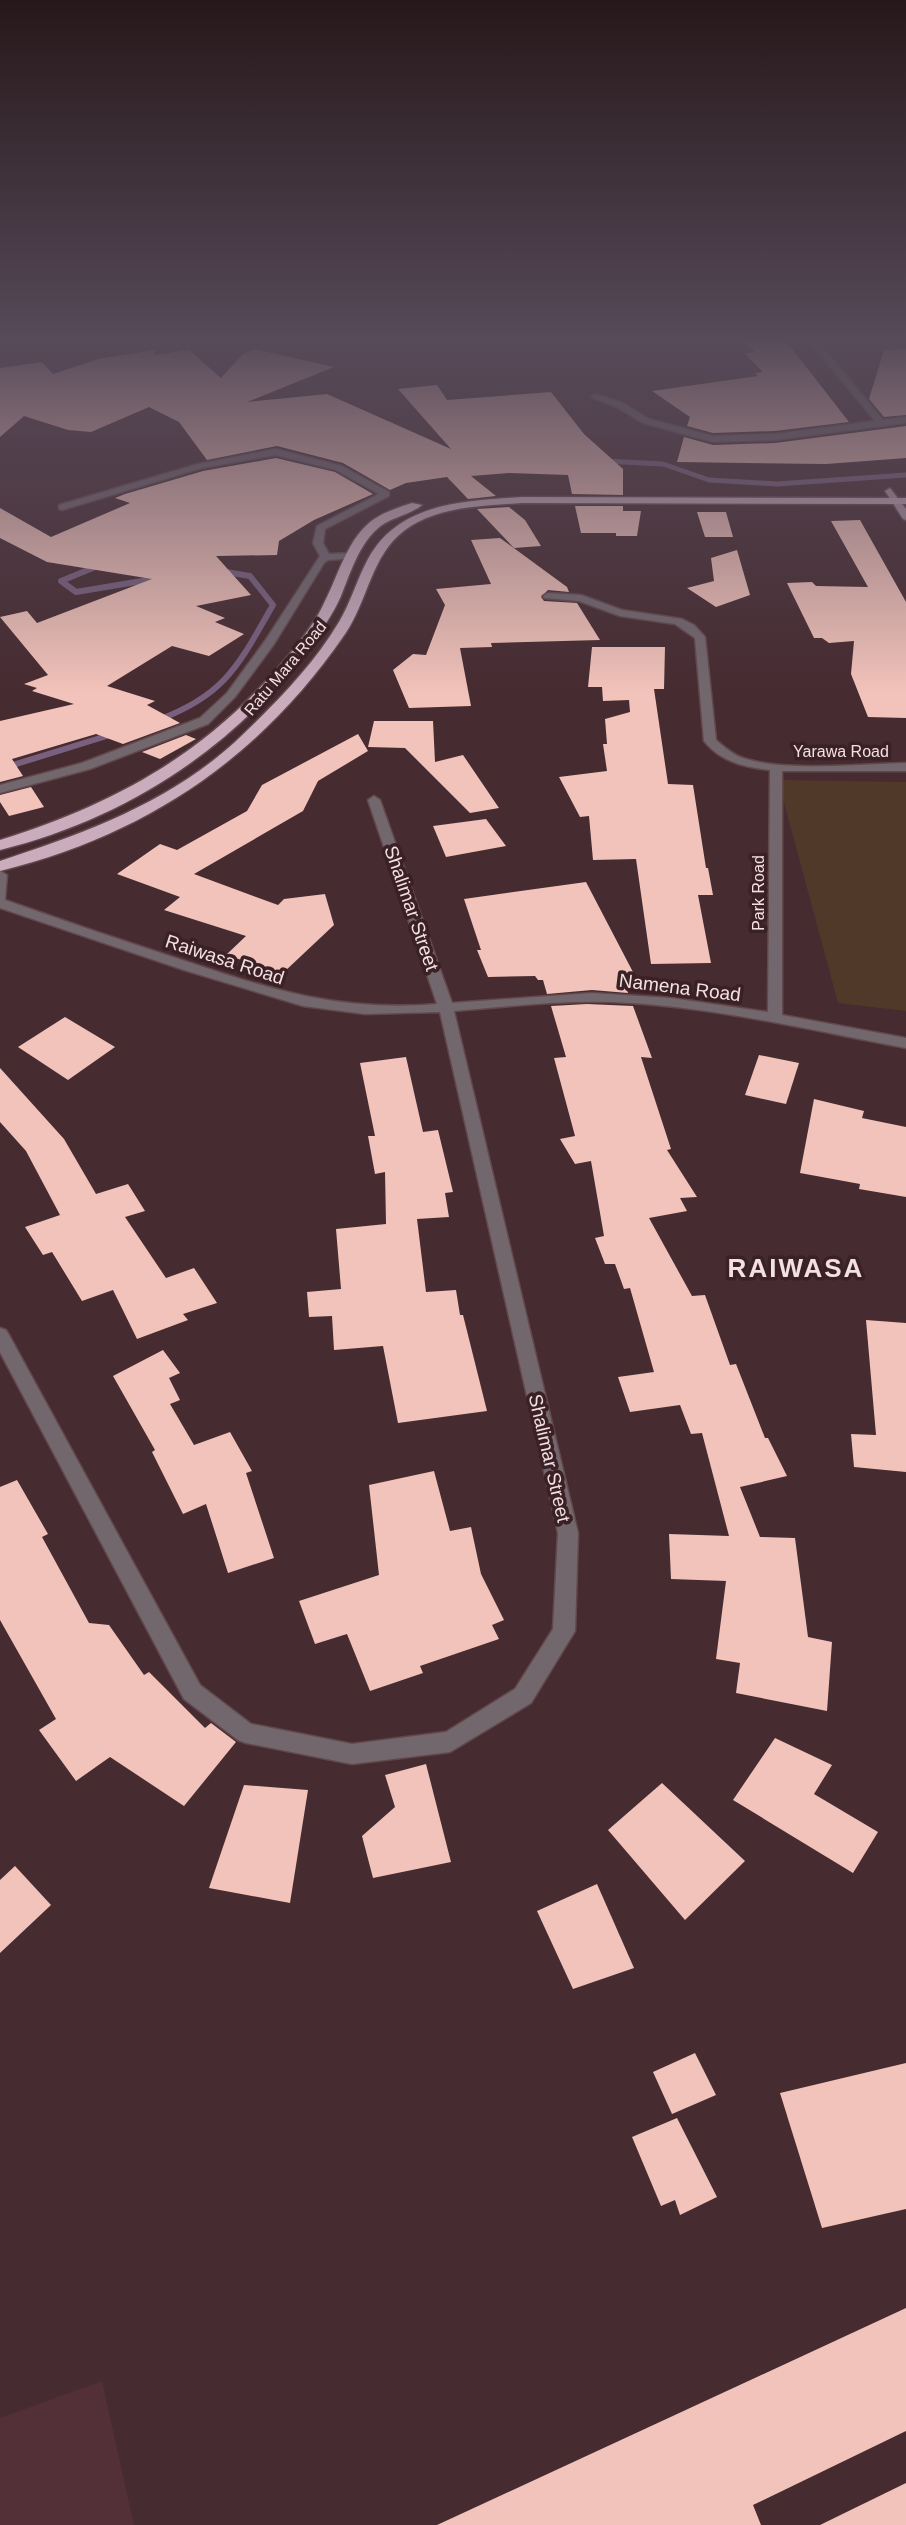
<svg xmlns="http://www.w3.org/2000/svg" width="906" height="2525" font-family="Arial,sans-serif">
  <rect width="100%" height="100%" fill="#462b30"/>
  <!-- built -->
  <polygon fill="#533037" points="102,2381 134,2525 0,2525 0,2418"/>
  <!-- green -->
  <polygon fill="#513929" points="778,780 906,782 906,1011 838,1003"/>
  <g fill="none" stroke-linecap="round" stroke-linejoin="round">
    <!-- stream-far1 -->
    <polyline stroke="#79607e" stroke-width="5" points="604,461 663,464 709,480 777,484 906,475"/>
    <!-- stream -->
    <g stroke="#79607e" stroke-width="6">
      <polyline points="100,565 61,581 76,592 160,578"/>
      <path d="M158,720C226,695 239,664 273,605L250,576L220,571"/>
      <polyline points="0,769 113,734"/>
    </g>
  </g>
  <!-- building -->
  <g fill="#f2c3ba">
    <polygon points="744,341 786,341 849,422 775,431 713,433 687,426 690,417 652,391 758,376 755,373 763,372 744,353 755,352"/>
    <polygon points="254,349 334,367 247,402 327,394 451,449 398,389 437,385 447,400 551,392 584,434 623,469 623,495 572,494 568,475 509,473 471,476 496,496 468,499 447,477 406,483 390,490 343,463 277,446 207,460 179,422 149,407 91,432 68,430 24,416 0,437 0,368 42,362 53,374 98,359 155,350 154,355 189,350 221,378 243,354"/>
    <polygon points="906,349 906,415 884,417 869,399 884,350"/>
    <polygon points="906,426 906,458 826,464 677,462 684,437 713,445 775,443"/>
    <polygon points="276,458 335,472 373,494 314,520 279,541 277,555 216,556 251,595 196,606 225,618 215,622 244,634 209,656 172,646 107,686 155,701 147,705 180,723 123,744 96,734 12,759 23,776 0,782 0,721 74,704 32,691 37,688 24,684 48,675 0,617 27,611 37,623 152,579 47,562 0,538 0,508 51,537 130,503 115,498 125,494 203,471"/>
    <polygon points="575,506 623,506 623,511 641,511 637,536 616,536 616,533 581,533"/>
    <polygon points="509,507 525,520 541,546 514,548 477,509"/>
    <polygon points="697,512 726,512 733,537 705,537"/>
    <polygon points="860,520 906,602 906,718 868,717 851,674 854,641 829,643 822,638 814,638 787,583 812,582 816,586 868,587 831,521"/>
    <polygon points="500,538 567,587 569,592 548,590 541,597 544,601 577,603 600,640 491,643 492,647 460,648 471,706 409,708 393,670 413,654 426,655 445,605 436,589 491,584 471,540"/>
    <polygon points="737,550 750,595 716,607 687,588 714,581 711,558"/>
    <polygon points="592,647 665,647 664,689 654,689 668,784 693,785 706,868 708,868 713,895 698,895 711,963 651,964 636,859 593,860 589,816 580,817 559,777 607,771 603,744 607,744 605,719 630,712 629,700 603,701 602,687 588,687"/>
    <polygon points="374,721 433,721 435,762 463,755 499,808 470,813 405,748 368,747"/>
    <polygon points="358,734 368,751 318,781 303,811 194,874 278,905 284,899 325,894 334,925 283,973 226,955 246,936 164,910 180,897 117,874 160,844 177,850 247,811 262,785"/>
    <polygon points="186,735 196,739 160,759 142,752"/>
    <polygon points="31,787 44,807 9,816 0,802 0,795"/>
    <polygon points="486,819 506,846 446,857 433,826"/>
    <polygon points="586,882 634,974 622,975 628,993 592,990 547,994 543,980 538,980 535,976 488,977 477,950 481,950 464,899"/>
    <polygon points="587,1004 633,1006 652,1058 641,1057 671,1149 667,1150 697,1197 680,1198 687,1211 649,1218 692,1296 705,1295 730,1365 736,1364 765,1438 768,1438 787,1476 740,1487 760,1537 795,1538 808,1637 832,1642 827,1711 736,1693 740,1663 716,1659 726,1581 671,1579 669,1534 729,1536 702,1433 691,1434 680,1405 630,1412 618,1377 654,1372 630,1288 624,1289 615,1264 605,1264 595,1238 604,1236 591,1161 575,1164 560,1139 575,1136 554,1058 566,1057 551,1006"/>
    <polygon points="65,1017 115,1047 68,1080 18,1047"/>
    <polygon points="759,1055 799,1063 786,1104 745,1095"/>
    <polygon points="406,1057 423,1132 438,1130 453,1192 445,1193 449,1217 417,1219 426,1292 456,1290 460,1315 463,1315 487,1411 398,1423 383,1346 334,1350 332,1316 309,1317 307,1292 341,1289 336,1229 386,1224 385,1172 375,1174 368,1136 375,1136 360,1063"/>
    <polygon points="0,1068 64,1139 96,1194 128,1184 145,1211 125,1217 166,1278 194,1268 217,1303 183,1314 188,1320 137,1339 113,1290 82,1301 52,1252 43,1255 25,1227 60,1215 26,1151 0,1122"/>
    <polygon points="814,1099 864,1111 862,1118 906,1127 906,1197 859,1189 860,1184 800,1173"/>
    <polygon points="866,1320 906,1323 906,1472 854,1467 851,1434 876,1435"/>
    <polygon points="163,1350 180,1373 169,1378 180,1400 170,1404 194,1445 230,1432 252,1471 246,1473 274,1558 228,1573 206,1504 183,1514 152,1452 155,1450 113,1376"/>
    <polygon points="434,1471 450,1531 471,1527 481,1574 504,1620 492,1625 499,1639 420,1666 423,1673 370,1691 347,1634 315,1644 299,1601 379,1575 369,1485"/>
    <polygon points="17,1480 48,1534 42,1537 89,1623 109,1625 144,1675 149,1672 205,1728 211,1723 236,1742 184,1806 110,1757 76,1781 39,1730 56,1719 0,1620 0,1487"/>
    <polygon points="775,1738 832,1765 814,1794 878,1832 853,1873 733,1800"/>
    <polygon points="426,1764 451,1862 373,1878 362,1836 395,1807 385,1775"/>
    <polygon points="662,1783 745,1861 685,1920 608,1830"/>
    <polygon points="244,1785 308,1790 290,1903 209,1888"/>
    <polygon points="15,1866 51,1905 0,1953 0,1880"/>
    <polygon points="597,1884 634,1968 573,1989 537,1911"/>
    <polygon points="695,2053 716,2095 672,2114 653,2072"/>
    <polygon points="906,2063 906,2209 822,2228 780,2093"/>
    <polygon points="677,2118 717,2197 680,2215 675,2200 661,2206 632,2137"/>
    <polygon points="906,2308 906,2431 753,2505 761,2525 437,2525"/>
    <polygon points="906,2483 906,2525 820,2525"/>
  </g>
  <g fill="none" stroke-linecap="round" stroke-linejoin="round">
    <!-- minor casing -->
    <g stroke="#62484c" stroke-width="3">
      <g id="minor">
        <polygon points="809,341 817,341 883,420 906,417 906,423 775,440 713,442 643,423 617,407 591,397 595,394 623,403 649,419 713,436 775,434 875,421"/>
        <polygon points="276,449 342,466 389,492 389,496 325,529 323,543 329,554 353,553 357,554 357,558 328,560 324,563 274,644 235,697 208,724 90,769 0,793 0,785 82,763 200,718 227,693 265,641 320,556 313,543 317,526 379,494 336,470 276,455 202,468 62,510 59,509 59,505 198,464"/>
        <path d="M548,593L581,595L622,610L682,619L694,625L705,637L716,740C724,747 733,755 743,758C784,772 861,764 906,763V771H782V1015L906,1038V1048C814,1031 725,1009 631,1003C572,999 514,1006 454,1011L578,1533L575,1631L531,1703L450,1752L352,1764L246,1743L238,1740L184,1699L0,1352V1328L6,1330L9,1335L200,1685L251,1724L352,1744L446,1732L515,1689L553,1629L558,1533L440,1012L365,1014L303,1006L184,970L0,908V871L7,875L5,900C64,921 123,941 182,960C272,990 341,1012 437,1004L368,800L374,796L380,800L452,1003L592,993L671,998L768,1012L770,770C744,767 721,762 704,741L695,638L675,624L620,616L579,601L544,598L543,596Z"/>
      </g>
    </g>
    <!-- major casing -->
    <g stroke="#62484c" stroke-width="3">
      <polygon id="major" points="890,488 906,509 906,520 903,519 885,491"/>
    </g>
    <!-- highway casing -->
    <g stroke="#62484c" stroke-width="3">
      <g id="highway">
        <path d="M522,497L906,498V504L522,503C484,506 437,506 405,530C371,555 368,601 345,634C260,758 146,835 0,871V861C85,833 168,803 235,742C272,707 313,666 339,622C351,602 357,579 368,559C399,502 465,501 522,497Z"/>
        <path d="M412,503L422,505C409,516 389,517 376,530C358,547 350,574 341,596C333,614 322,630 310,646C233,749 125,819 0,850V840C121,802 212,750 293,650C305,635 317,619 325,601C338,576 346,543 369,523C381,513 397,508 412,503Z"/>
      </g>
    </g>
    <!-- minor -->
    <use href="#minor" fill="#73676e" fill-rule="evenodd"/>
    <!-- major -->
    <use href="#major" fill="#b199a6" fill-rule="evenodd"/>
    <!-- highway -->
    <use href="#highway" fill="#caacbd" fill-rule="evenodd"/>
  </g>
  <!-- sky -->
  <linearGradient id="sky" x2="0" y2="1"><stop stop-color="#26181a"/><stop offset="0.49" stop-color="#574a59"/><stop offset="1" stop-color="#574a59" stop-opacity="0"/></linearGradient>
  <rect width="906" height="694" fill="url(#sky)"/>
  <g text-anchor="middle" stroke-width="7" stroke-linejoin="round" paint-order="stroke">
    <!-- far-street labels -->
    <g font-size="16" fill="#f2e0e2" stroke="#3b2126">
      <text transform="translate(285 668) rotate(-50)" y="6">Ratu Mara Road</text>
      <text x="841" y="757">Yarawa Road</text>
      <text transform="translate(758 893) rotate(-90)" y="6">Park Road</text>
    </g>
    <!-- street labels -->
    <g font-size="19" fill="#f2e0e2" stroke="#3b2126">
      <text transform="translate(412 908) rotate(71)" y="7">Shalimar Street</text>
      <text transform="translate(225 959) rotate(18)" y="7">Raiwasa Road</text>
      <text transform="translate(680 987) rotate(7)" y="7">Namena Road</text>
      <text transform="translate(550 1458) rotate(77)" y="7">Shalimar Street</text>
    </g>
    <!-- district labels -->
    <g font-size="26" font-weight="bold" letter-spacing="2" fill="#f2e0e2" stroke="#3b2126">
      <text x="796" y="1277">RAIWASA</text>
    </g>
  </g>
</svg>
